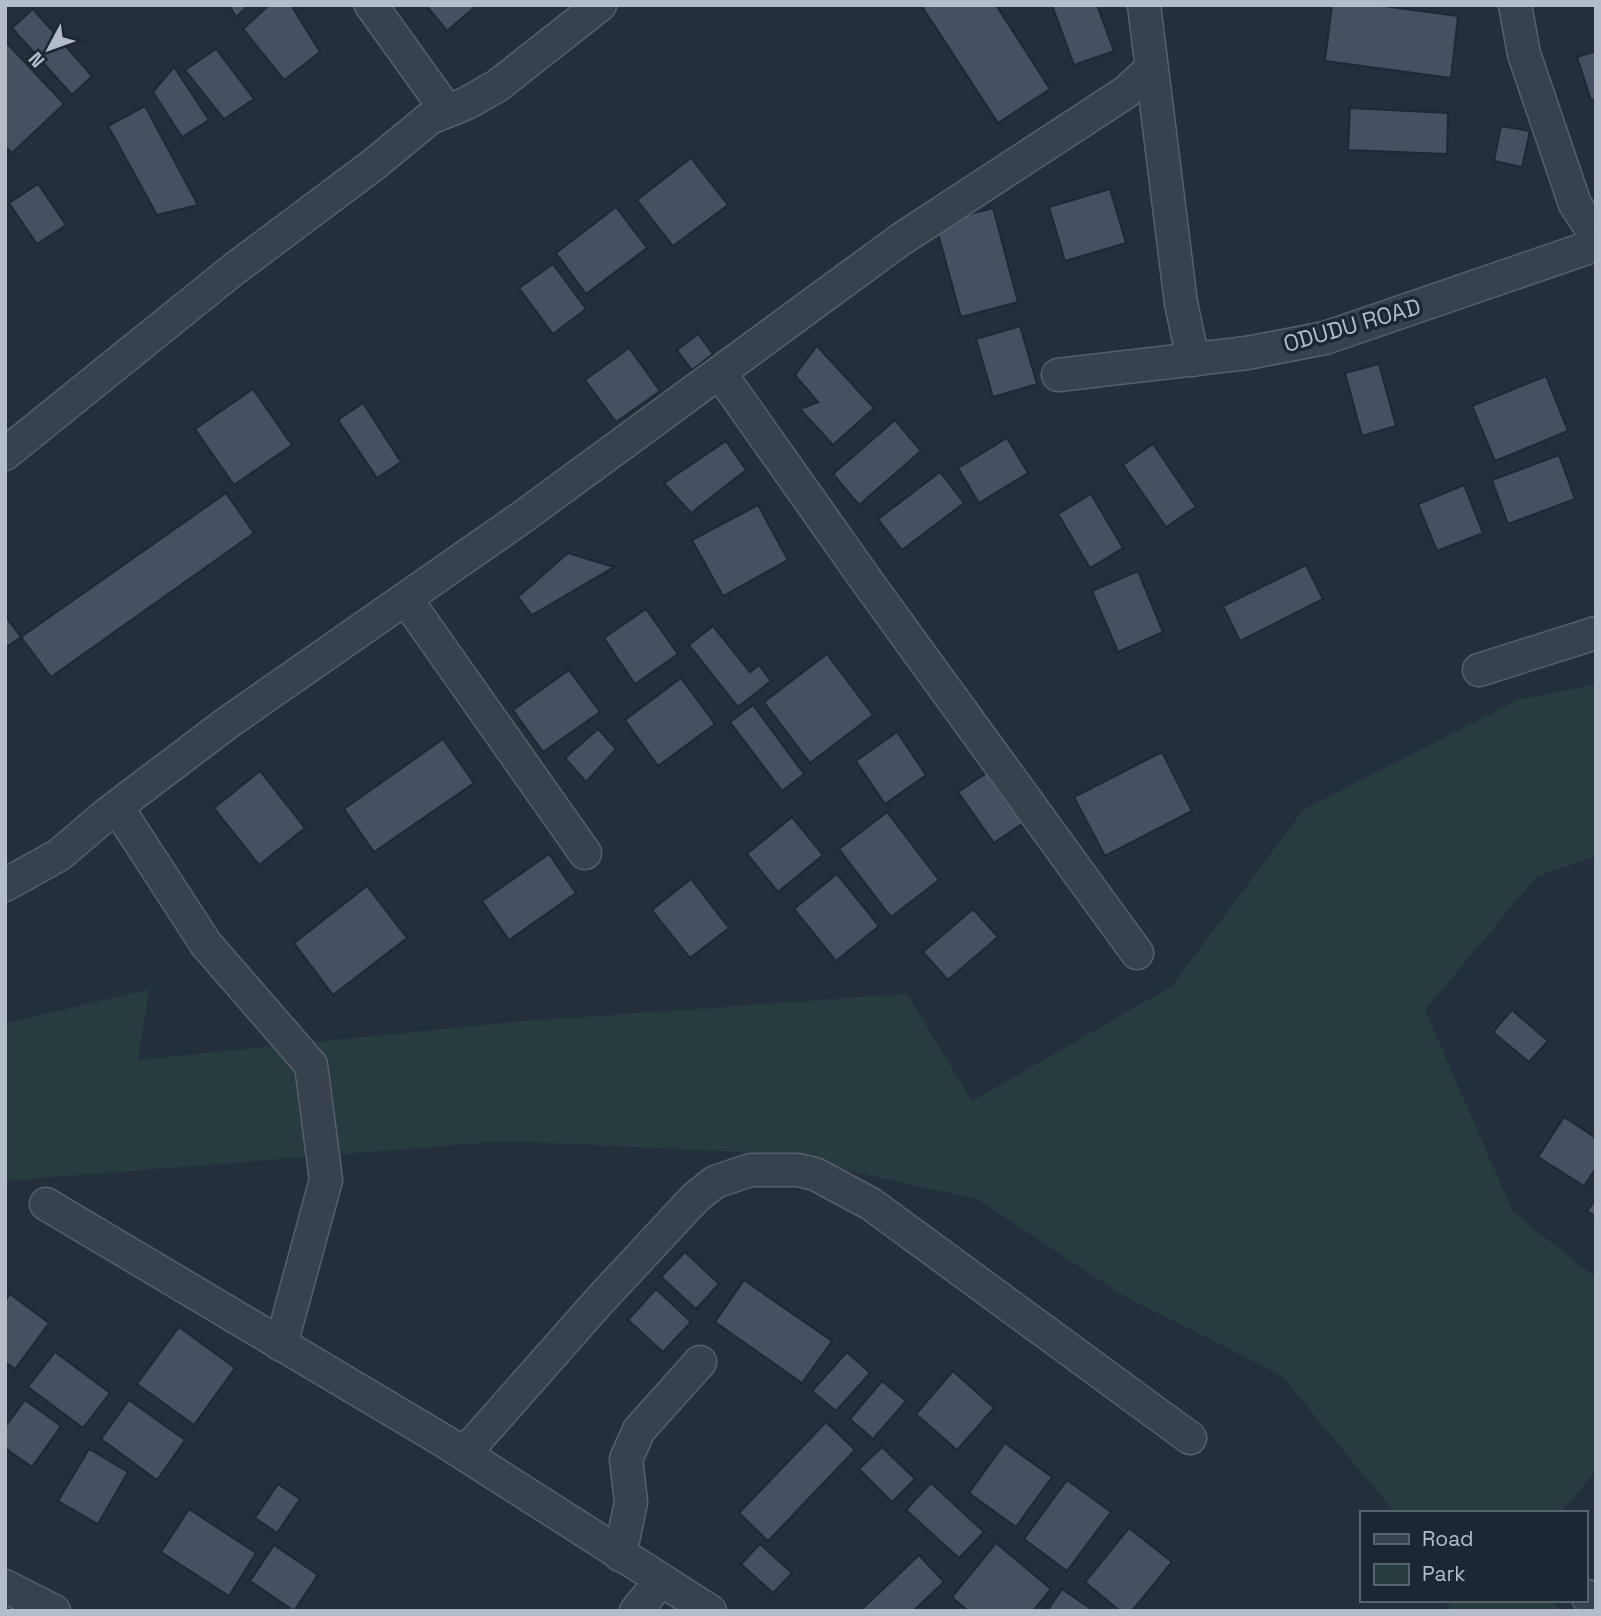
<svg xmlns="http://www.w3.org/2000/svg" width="1601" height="1616" font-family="'Space Grotesk',sans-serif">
  <rect width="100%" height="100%" fill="#242f3e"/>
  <!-- green -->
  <g fill="#263c3f">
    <polygon points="1596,684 1596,856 1537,876 1425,1010 1513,1212 1596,1278 1596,1471 1560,1513 1395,1513 1282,1376 1121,1294 977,1199 766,1153 506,1141 5,1181 5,1024 149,989 138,1060 514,1022 907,994 972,1101 1172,986 1304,809 1518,700"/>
    <polygon points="1446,1600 1552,1600 1560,1611 1452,1611"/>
  </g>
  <!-- building -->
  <g fill="#455162" stroke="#1f2835" stroke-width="2">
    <polygon points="229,5 249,5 236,17"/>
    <polygon points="269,5 291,5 320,52 284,80 243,29"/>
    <polygon points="426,5 477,5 447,31"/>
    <polygon points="921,5 996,5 1050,89 998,123"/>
    <polygon points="1052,5 1097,5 1114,51 1074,65"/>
    <polygon points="1332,5 1376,5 1458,16 1451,78 1325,61"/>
    <polygon points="33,9 92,76 72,95 12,28"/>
    <polygon points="5,41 64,104 12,153 5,146"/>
    <polygon points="216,49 254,99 224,119 185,70"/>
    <polygon points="1596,51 1596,99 1591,100 1577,57"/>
    <polygon points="174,67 209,120 182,137 153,92"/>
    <polygon points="145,106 198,205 157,215 108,126"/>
    <polygon points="1350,108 1448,113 1447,154 1348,150"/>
    <polygon points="1501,126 1530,131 1522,167 1494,161"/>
    <polygon points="691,158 728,205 673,246 637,200"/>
    <polygon points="38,184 66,225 37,244 9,203"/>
    <polygon points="1110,189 1126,243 1065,261 1049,207"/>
    <polygon points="616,207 647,248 586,294 556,253"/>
    <polygon points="993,208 1018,302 961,317 935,223"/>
    <polygon points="553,264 586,309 553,334 519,288"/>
    <polygon points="1020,326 1037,384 993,397 976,339"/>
    <polygon points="698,334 713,354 692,370 677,350"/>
    <polygon points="817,346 874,408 833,445 800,409 818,402 795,375"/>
    <polygon points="629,348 660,391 616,422 585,380"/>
    <polygon points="1379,364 1396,426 1362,436 1345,373"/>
    <polygon points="1546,376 1568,431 1495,461 1472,406"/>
    <polygon points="253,389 292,445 234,485 195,429"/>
    <polygon points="363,403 401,462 377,478 338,420"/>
    <polygon points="895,420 921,451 859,505 833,474"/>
    <polygon points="1007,438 1028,473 979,503 958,468"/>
    <polygon points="726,441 746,470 691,513 664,483"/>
    <polygon points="1153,444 1196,507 1166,527 1123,465"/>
    <polygon points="1559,455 1575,499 1508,524 1492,480"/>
    <polygon points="940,472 964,503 902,550 878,519"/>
    <polygon points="1464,485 1483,533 1437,551 1418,504"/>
    <polygon points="226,493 254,533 51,677 21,637"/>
    <polygon points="1091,494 1123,548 1090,568 1058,514"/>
    <polygon points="758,505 788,560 723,596 692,540"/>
    <polygon points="568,553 614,567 532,615 518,597"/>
    <polygon points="1306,565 1323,599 1240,641 1223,606"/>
    <polygon points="1138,571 1163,632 1118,652 1092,591"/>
    <polygon points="646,609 678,654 635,684 604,638"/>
    <polygon points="5,616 21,637 5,648"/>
    <polygon points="713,626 750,672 759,665 771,681 738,707 689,645"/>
    <polygon points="827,654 873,715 810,763 764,702"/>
    <polygon points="569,670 600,712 543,752 513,710"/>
    <polygon points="681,678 715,724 658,766 625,720"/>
    <polygon points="753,705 804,774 782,791 730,722"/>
    <polygon points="598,729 616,749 586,782 565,758"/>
    <polygon points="897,732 926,775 885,804 856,761"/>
    <polygon points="443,739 474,783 374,852 344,809"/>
    <polygon points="1162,752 1192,811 1105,856 1074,797"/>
    <polygon points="994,768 1029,819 994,843 958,792"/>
    <polygon points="260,771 305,828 259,865 214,808"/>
    <polygon points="887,812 939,880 891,917 839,849"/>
    <polygon points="792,817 823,855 778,892 747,854"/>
    <polygon points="549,854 576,893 509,940 482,901"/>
    <polygon points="837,874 879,926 836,961 794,909"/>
    <polygon points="691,879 729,928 690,958 652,910"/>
    <polygon points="367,886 407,938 333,995 294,943"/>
    <polygon points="973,909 998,937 948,980 923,952"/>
    <polygon points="1512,1010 1548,1041 1529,1062 1493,1032"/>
    <polygon points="1564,1117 1596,1138 1596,1168 1584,1186 1538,1157"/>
    <polygon points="1596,1199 1596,1217 1587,1211"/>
    <polygon points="685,1252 719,1284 696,1309 661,1277"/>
    <polygon points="744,1280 832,1341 802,1383 715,1322"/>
    <polygon points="656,1289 691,1322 663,1352 628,1320"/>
    <polygon points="10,1294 49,1323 15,1369 5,1362 5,1301"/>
    <polygon points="179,1327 235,1368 194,1425 137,1384"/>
    <polygon points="55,1352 110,1393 83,1428 28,1387"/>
    <polygon points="847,1352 870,1373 836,1411 812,1391"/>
    <polygon points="953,1371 994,1408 957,1450 916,1414"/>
    <polygon points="882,1381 906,1401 873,1439 850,1419"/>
    <polygon points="25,1400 61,1426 32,1467 5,1448 5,1427"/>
    <polygon points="129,1400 185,1440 157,1480 101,1439"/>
    <polygon points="826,1422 855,1450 768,1541 739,1513"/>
    <polygon points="1005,1443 1052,1477 1016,1527 969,1493"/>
    <polygon points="882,1447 915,1479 892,1502 859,1469"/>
    <polygon points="89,1449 128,1472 98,1524 58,1501"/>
    <polygon points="1067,1480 1111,1512 1067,1571 1024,1539"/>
    <polygon points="931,1483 984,1532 959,1558 906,1510"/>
    <polygon points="278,1484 300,1499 277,1533 255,1518"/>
    <polygon points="189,1509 256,1553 229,1596 161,1552"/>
    <polygon points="1129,1528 1172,1562 1132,1611 1120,1611 1085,1582"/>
    <polygon points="996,1543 1051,1589 1033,1611 968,1611 952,1597"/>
    <polygon points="760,1544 792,1573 773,1593 741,1564"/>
    <polygon points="274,1545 318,1575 294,1611 250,1581"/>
    <polygon points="919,1555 944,1582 913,1611 860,1611"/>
    <polygon points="1062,1589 1094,1611 1047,1611"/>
  </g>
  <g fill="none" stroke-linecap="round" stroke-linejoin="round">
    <!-- street casing -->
    <g stroke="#565f6c" stroke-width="35">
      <g id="street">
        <polyline points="371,5 447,111"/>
        <polyline points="1144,5 1181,303 1193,360"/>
        <polyline points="1515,5 1524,54 1575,204 1596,236"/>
        <polyline points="720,373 869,584 1137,953"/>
        <polyline points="1058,375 1247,353 1325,338 1596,245"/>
        <polyline points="5,454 234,269 373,165 430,118 467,103 497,86 600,5"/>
        <polyline points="406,599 585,853"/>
        <polyline points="1479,670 1596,633"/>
        <polyline points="117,807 206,944 311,1065 326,1180 281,1345"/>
        <polyline points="5,885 59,855 107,814 230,721 521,518 900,240 1126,92 1151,69"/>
        <polyline points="46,1204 444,1441 710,1611"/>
        <polyline points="464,1454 601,1299 696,1197 715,1182 750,1170 798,1170 815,1174 871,1204 1190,1438"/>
        <polyline points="620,1555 631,1502 626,1459 639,1430 700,1362"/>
        <polyline points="5,1586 54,1611"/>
        <polyline points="1587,1596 1596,1601"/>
        <polyline points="636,1611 661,1580"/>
      </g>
    </g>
    <!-- street -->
    <use href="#street" stroke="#38414e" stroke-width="32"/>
  </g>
  <g text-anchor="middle" stroke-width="7" stroke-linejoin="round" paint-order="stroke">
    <!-- street labels -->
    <g font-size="23" fill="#b4bcc9" stroke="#1d2633">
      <text transform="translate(1352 325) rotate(-16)" y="8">ODUDU ROAD</text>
    </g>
  </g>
  <!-- border -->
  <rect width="1601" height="1616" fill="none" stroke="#b4bcc9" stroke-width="14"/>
  <!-- legend -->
  <rect x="1360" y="1511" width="228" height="91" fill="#1d2633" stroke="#59626f" stroke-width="2"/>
  <rect x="1374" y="1534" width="35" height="10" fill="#38414e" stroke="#59626f" stroke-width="2"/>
  <text x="1422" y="1546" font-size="21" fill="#b4bcc9">Road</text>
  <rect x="1374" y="1564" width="35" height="21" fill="#263c3f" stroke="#59626f" stroke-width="2"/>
  <text x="1422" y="1581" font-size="21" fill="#b4bcc9">Park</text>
  <!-- north arrow -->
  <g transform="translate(49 49) rotate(229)" stroke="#1d2633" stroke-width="5" paint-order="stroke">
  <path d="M0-5L12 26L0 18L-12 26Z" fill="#b4bcc9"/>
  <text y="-10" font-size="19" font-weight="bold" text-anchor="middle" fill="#b4bcc9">N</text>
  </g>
</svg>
